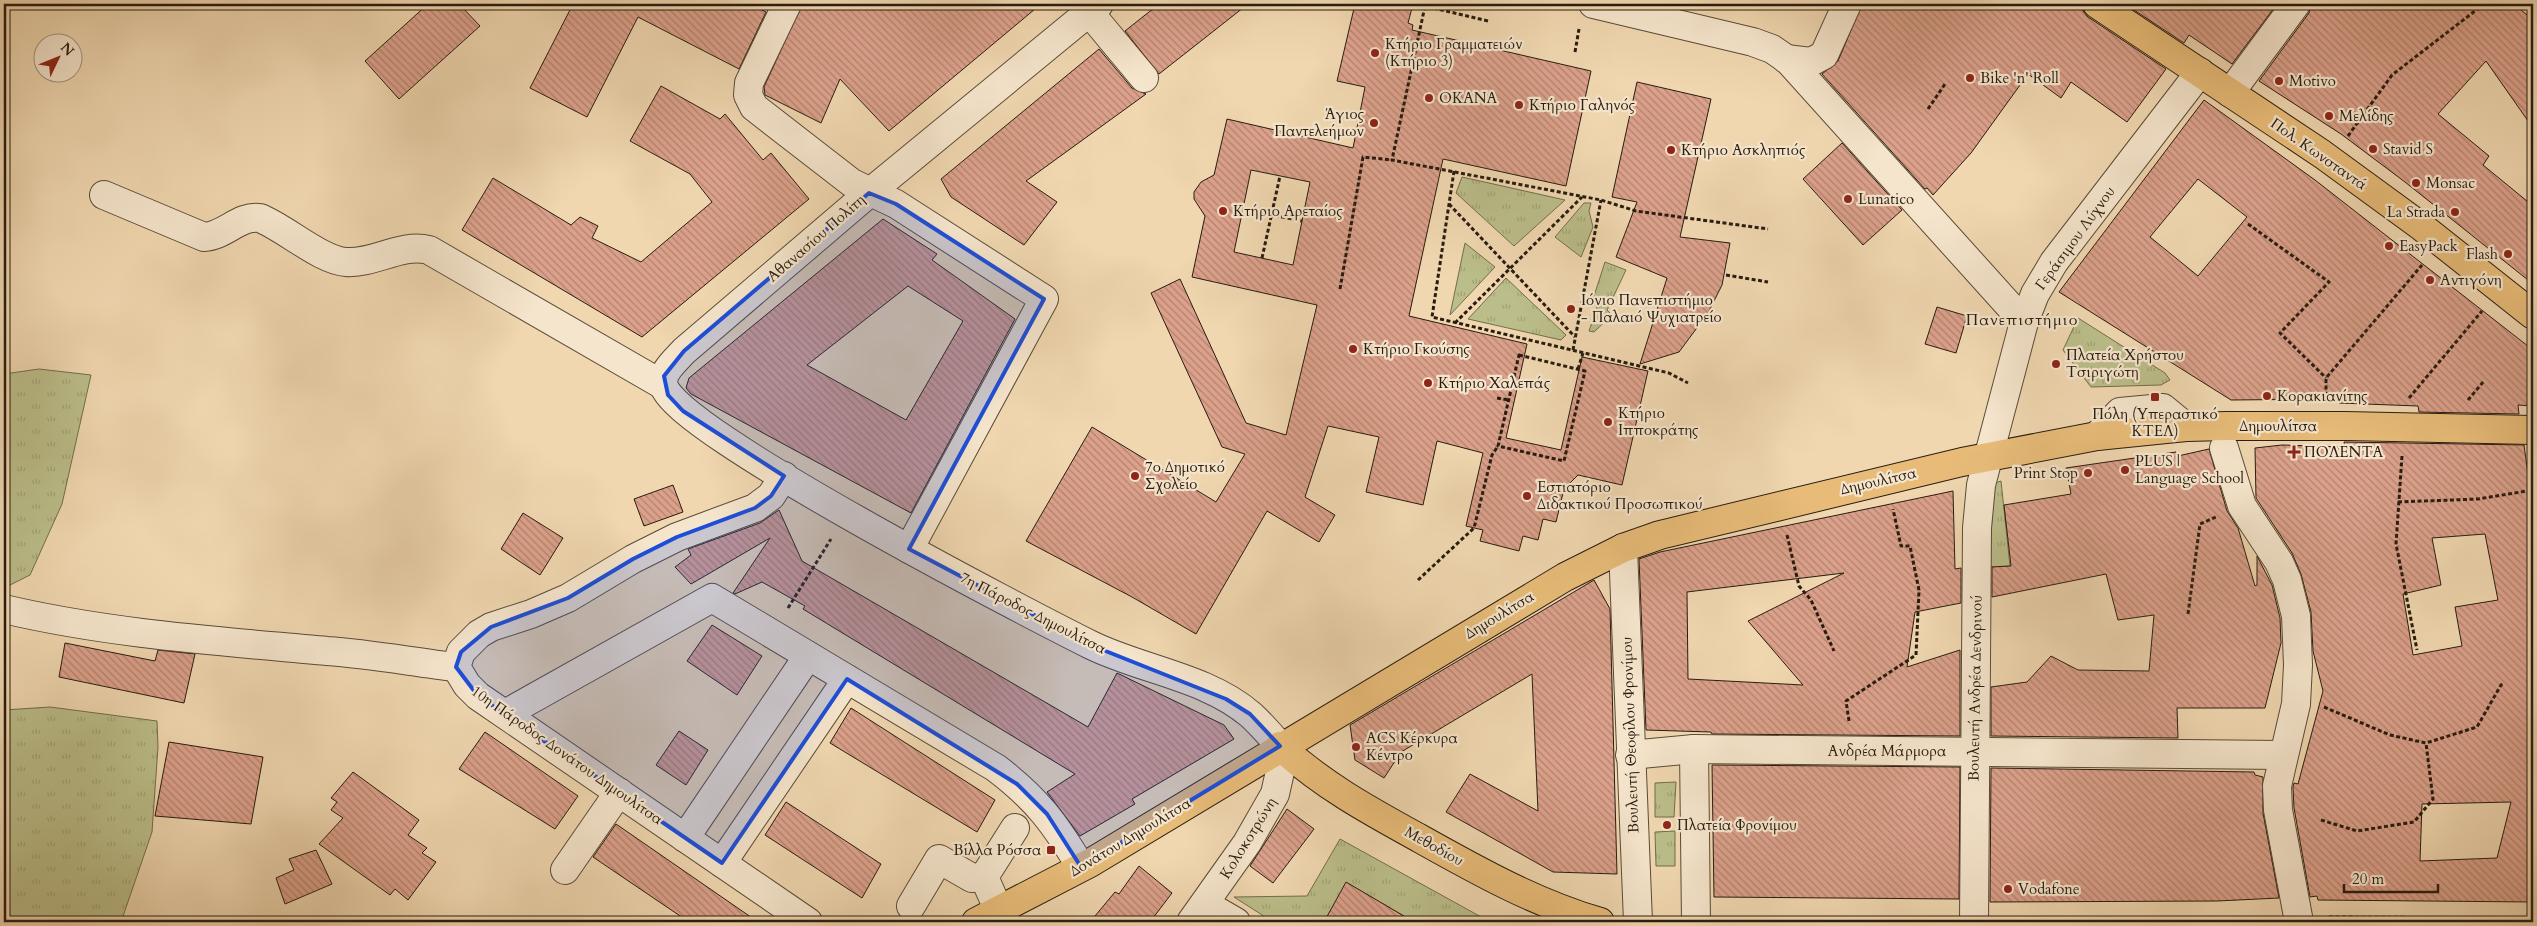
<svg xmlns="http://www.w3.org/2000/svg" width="2537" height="926" font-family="Cardo,serif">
  <defs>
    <pattern id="grass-tufts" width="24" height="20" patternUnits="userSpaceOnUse" patternTransform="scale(1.25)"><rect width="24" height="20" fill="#bbbe8a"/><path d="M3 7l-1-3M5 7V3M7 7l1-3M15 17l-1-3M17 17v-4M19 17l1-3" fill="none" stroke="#a1a376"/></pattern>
    <pattern id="building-back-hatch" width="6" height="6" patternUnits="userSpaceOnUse" patternTransform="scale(1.25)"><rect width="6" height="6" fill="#dca18b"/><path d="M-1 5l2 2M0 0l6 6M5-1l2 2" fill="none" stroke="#b28270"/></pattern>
  </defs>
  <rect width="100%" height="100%" fill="#f0d7b0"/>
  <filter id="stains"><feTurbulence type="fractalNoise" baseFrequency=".004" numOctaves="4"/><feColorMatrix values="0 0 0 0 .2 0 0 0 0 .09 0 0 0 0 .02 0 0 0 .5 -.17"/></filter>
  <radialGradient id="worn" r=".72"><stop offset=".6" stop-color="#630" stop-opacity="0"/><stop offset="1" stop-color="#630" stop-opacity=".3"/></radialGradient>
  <!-- grass -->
  <g fill="url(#grass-tufts)" stroke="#726d4d">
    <polygon points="1462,177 1565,200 1514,246 1456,193"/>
    <polygon points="1584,203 1591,203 1589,211 1593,227 1581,257 1555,237"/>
    <polygon points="1465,243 1495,267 1450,315"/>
    <polygon points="1605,262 1626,270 1607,310 1612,315 1594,332 1589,331 1597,308 1594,296"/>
    <polygon points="1506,278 1566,335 1561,340 1468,319"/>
    <polygon points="2078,318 2165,373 2170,380 2161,385 2091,387 2063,350"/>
    <polygon points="39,369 91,375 62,504 30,575 4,588 4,374"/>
    <polygon points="2001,481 2010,566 1988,567 1995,483"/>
    <polygon points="50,707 157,721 158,747 152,832 121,922 4,922 4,710"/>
    <polygon points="1676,782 1674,817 1655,817 1655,783"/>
    <polygon points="1675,831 1675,866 1656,866 1655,832"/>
    <polygon points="1340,839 1483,918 1485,922 1414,922 1347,883 1324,922 1273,922 1234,897 1307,896"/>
  </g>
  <!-- building -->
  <g fill="url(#building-back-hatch)" stroke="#281c10" fill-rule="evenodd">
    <polygon points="428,4 459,4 480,26 399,99 365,61"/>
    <polygon points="573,4 750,4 766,12 739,69 638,17 587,117 530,88"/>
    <polygon points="802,4 1041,4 889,131 840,79 821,123 765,95 764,87"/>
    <polygon points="1159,4 1248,4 1159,74 1125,31"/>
    <path d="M1355,4H1413L1408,23L1413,25L1412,30L1591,71L1566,186L1443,159L1409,316L1527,344L1506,438L1561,450L1582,357L1648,371L1622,485L1578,475L1564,489L1556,522L1543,519L1538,540L1523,536L1519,551L1480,541L1483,530L1466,526L1483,453L1437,441L1423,505L1366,492L1379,437L1328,426L1305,497L1335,515L1319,542L1267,511L1196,634L1132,597L1026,541L1092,427L1216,502L1245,454L1222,447L1151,293L1180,279L1246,423L1286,435L1317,305L1192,277L1205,216L1194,199V192L1201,182L1214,175L1227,119L1353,148L1365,87L1337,81ZM1251,170L1310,182L1293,265L1234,252Z"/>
    <polygon points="1862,4 2081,4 2083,11 2088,17 2166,69 2127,122 2071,82 2061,98 2028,74 1971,153 1933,195 1927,188 1925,189 1822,74 1838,61"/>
    <polygon points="2125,4 2277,4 2232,64 2189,35 2184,43"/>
    <polygon points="2311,4 2514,4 2533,20 2533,128 2486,61 2438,114 2489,156 2483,165 2533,206 2533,284 2405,182 2341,134 2259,81 2309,13"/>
    <polygon points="1099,49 1132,88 1146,94 1026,181 1057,202 1024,245 951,197 941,179"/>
    <polygon points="1637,82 1711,99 1680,237 1730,243 1722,285 1708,313 1679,352 1640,364 1667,278 1616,257 1637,202 1612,197"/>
    <polygon points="661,86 720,119 725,114 763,160 771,153 809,199 642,337 462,230 493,178 571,225 580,217 598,226 592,238 641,262 712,202 690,174 630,141"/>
    <path d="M2204,100L2315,180L2533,350V406L2518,405L2519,414L2419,412L2418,406L2339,403V399L2231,400L2059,292ZM2198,179L2247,217L2198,276L2150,237Z"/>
    <polygon points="1842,143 1902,210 1863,245 1803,179"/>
    <path d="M883,219L937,254L932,260L1015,319L911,513L691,394L686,388L689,378ZM908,286L963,321L906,420L807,365Z"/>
    <polygon points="1937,307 1967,316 1956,353 1925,344"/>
    <path d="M2344,442L2524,445L2533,511V902L2318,900L2317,896L2310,897L2294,808L2293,787L2294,783L2298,784L2323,691L2313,651L2311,612L2301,574L2292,553L2256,498L2255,448L2282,445L2345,447ZM2485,534L2498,600L2455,607L2462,646L2413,655L2403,594L2441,585L2432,538ZM2511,802L2497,858L2420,861L2422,804Z"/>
    <polygon points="2209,449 2227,511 2238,528 2255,586 2257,585 2257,556 2272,585 2280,618 2281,643 2265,708 2177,708 2178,738 1991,736 1991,687 2027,682 2051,656 2078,670 2149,671 2154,615 2118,620 2106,574 1992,597 1992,567 2011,566 2004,505 2071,494 2066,468 2176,452 2178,456"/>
    <polygon points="673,485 683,512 644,526 634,499"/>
    <path d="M1953,491L1955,569L1961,568V603L1915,612L1907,667L1960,650V736L1712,734L1711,732L1646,730L1639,559L1660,552ZM1844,573L1748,621L1803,685L1688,679L1687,592Z"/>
    <polygon points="779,510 802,561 1088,727 1117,673 1224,725 1234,739 1132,799 1135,804 1080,836 1047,792 1075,774 803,609 805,606 762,582 735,594 733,593 770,538 691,584 675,567 691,555 688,549 760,523"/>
    <polygon points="523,513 563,538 540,575 501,549"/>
    <polygon points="1594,580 1610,609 1617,874 1553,872 1446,812 1470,774 1538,811 1532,674 1401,752 1384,778 1355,760 1350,725"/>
    <polygon points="712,625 762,656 737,695 687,661"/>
    <polygon points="65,643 155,661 158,650 195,654 184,703 59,677"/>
    <polygon points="851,708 995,800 977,832 830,743"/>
    <polygon points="679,731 708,750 686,785 656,765"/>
    <polygon points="485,732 578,796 555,829 459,769"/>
    <polygon points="169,742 263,757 251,824 155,816"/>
    <polygon points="1712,765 1960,767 1959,899 1714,897"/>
    <polygon points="1991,768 2254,772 2255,775 2263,777 2263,813 2279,898 2217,901 1990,902"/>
    <polygon points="353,772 419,820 408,835 427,848 422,853 436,862 408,900 395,889 390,895 319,844 343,818 331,810 337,802 331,798"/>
    <polygon points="786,802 881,864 862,898 765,835"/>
    <polygon points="1287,809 1314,829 1273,883 1250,866"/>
    <polygon points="616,824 758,922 689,922 593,857"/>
    <polygon points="316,850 332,884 285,904 276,878 294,870 289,859"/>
    <polygon points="1139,866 1172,893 1150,922 1090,922 1115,892 1119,894"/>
    <polygon points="1346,882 1414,922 1324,922"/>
  </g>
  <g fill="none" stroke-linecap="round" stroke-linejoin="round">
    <!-- minor casing -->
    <g stroke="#5a4b38" stroke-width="30">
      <g id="minor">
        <polyline points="787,4 749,83 748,95 754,107 852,183 896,204 1044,299 909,549"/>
        <path d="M1099,4L869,193L684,351C676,360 660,373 664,386C675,431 1031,615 1091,645C1142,670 1207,677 1251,715C1262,725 1271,736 1280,746L1281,767L1275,794L1247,843L1191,922"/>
        <polyline points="1593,4 1753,42 1772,49 1788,60 2024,322"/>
        <polyline points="1089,12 1144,78"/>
        <polyline points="1786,59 1811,62 1824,55 1847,4"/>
        <polyline points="2230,93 2296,4"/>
        <path d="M104,195L204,237C225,236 239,215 260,218C285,228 322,261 346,262C375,264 400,243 429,250L663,385"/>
        <polyline points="2097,436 2120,412 2163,408 2186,427"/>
        <polyline points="2224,448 2242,506 2279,562 2287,580 2296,616 2298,665 2296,704 2277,786 2278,810 2299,922"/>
        <polyline points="784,476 771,496 755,508 677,537 633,559 568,598 531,614 491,627 479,634 461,652 456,667 467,685 478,696 808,922"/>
        <polyline points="1623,548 1638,922"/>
        <path d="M4,609C110,634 219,641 327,651C370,654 413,662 456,667"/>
        <path d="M505,714L712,598L996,768C1037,799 1055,824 1081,867"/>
        <polyline points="1694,749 1696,922"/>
        <polyline points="1630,755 1694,749 2283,755"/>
        <polyline points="685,838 808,656"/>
        <polyline points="722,863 847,679"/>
        <polyline points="565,870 619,792"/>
        <polyline points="1205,904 1236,922"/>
        <polyline points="911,906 939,859 972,878 984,877"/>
        <polyline points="999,911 984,877 1015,828"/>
        <polyline points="1974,922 1977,528 1981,485 2024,322 2035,294 2054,262 2200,72"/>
      </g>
    </g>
    <!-- major casing -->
    <g stroke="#281c10" stroke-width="30">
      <g id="major">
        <polyline points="2097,4 2322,154 2422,227 2533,315"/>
        <path d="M1280,746C1322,785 1370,811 1419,838C1478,871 1535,903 1600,922"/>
        <polyline points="976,922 1090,863 1565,577 1623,548 1660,535 1962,462 2097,436 2186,427 2227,426 2345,426 2533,430"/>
      </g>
    </g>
    <!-- path -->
    <g stroke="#281c10" stroke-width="3" stroke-dasharray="4 2.5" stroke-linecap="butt">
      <polyline points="1488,21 1425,6 1392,160 1601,200 1636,211 1768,229"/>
      <polyline points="1575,52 1579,29"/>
      <polyline points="1928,109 1945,84"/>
      <polyline points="2348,136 2392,75 2484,4"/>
      <polyline points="1454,171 1432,317 1669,373 1688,383"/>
      <polyline points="1449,204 1575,337"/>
      <polyline points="1243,209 1302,221"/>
      <polyline points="2248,224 2329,282 2280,333 2326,378"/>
      <polyline points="1262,258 1280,176"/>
      <polyline points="1726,275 1768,282"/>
      <polyline points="1340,289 1363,157 1392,160"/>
      <polyline points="1455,323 1582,197"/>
      <polyline points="1573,350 1601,200"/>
      <polygon points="1519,355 1585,371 1564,461 1498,446"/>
      <polyline points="1578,369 1583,353"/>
      <polyline points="2326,396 2326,378 2422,265"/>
      <polyline points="1497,398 1509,400"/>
      <polyline points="2409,398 2482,311"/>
      <polyline points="2468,400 2484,381"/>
      <polyline points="2402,456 2396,544 2417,650"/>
      <polyline points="2398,502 2478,499 2533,490"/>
      <polyline points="1787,535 1799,586 1811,600 1834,651"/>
      <polyline points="1418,580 1474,528 1492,455 1498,446"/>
      <polyline points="788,608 831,539"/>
      <polyline points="2188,614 2200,524 2216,517"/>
      <polyline points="2324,707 2390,735 2426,743 2477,727 2501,685 2504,684"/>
      <polyline points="1849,721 1846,701 1916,655 1919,590 1910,546 1901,546 1893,509"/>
      <polyline points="2321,820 2357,831 2414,822 2433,799 2426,743"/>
      <polyline points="2329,917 2533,918"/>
      <polyline points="1724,919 1945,918"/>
      <polyline points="2004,921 2268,919"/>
    </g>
    <!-- minor -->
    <use href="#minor" stroke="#f5e5cc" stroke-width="28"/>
    <!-- major -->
    <use href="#major" stroke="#e8bc78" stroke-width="28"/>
  </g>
  <!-- marked area -->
  <path fill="#1d4ed8" fill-opacity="0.2" stroke="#1d4ed8" stroke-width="4" stroke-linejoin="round" d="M869,193L896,204L1044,299L909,549L1093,646L1226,699L1250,714L1280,746L1081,867L1047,814L1017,784L847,679L722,863L478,696L456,667L461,652L491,627L568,598L633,559L677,537L755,508L771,496L784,476L683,411L668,395L664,376L684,351Z"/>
  <!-- markers -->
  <g fill="#8f2418" stroke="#f5e5cc" stroke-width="2">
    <circle cx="1375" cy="53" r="5"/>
    <circle cx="1970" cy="78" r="5"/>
    <circle cx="2279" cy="81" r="5"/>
    <circle cx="1429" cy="98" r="5"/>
    <circle cx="1519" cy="105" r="5"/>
    <circle cx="2329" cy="116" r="5"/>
    <circle cx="1374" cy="123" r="5"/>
    <circle cx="2373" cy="149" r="5"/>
    <circle cx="1671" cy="150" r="5"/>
    <circle cx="2416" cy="183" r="5"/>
    <circle cx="1848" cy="199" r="5"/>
    <circle cx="1223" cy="211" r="5"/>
    <circle cx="2455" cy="212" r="5"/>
    <circle cx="2389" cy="246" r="5"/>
    <circle cx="2508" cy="254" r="5"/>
    <circle cx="2430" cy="280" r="5"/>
    <circle cx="1571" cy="309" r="5"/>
    <circle cx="1353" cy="349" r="5"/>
    <circle cx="2056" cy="364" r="5"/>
    <circle cx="1428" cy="383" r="5"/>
    <circle cx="2267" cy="396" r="5"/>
    <rect x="2150" y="392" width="10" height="10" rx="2.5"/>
    <circle cx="1608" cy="422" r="5"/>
    <path d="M2291.5 444.5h5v5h5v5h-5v5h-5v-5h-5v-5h5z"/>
    <circle cx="2125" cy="470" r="5"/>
    <circle cx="2088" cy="473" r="5"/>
    <circle cx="1135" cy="476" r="5"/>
    <circle cx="1527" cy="496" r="5"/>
    <circle cx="1356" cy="747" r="5"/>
    <circle cx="1667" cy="825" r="5"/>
    <rect x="1046" y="845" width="10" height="10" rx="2.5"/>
    <circle cx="2008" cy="889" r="5"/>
  </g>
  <g text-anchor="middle" stroke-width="4.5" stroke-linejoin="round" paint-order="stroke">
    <!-- poi labels -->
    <g font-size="15" fill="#281c10" stroke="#f5e5cc" text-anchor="start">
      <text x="1385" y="49">Κτήριο Γραμματειών<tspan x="1385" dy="17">(Κτήριο 3)</tspan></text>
      <text x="1980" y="83">Bike 'n' Roll</text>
      <text x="2289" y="86">Motivo</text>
      <text x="1439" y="103">ΟΚΑΝΑ</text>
      <text x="1529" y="110">Κτήριο Γαληνός</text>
      <text x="1364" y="119" text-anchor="end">Άγιος<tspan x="1364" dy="17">Παντελεήμων</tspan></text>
      <text x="2339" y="121">Μελίδης</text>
      <text x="2383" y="154">Stavid S</text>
      <text x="1681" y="155">Κτήριο Ασκληπιός</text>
      <text x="2426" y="188">Monsac</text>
      <text x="1858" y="204">Lunatico</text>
      <text x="1233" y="216">Κτήριο Αρεταίος</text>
      <text x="2445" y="217" text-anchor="end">La Strada</text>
      <text x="2399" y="251">EasyPack</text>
      <text x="2498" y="259" text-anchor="end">Flash</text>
      <text x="2440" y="285">Αντιγόνη</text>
      <text x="1581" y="305">Ιόνιο Πανεπιστήμιο<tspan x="1581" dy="17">- Παλαιό Ψυχιατρείο</tspan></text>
      <text x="1363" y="354">Κτήριο Γκούσης</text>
      <text x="2066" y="360">Πλατεία Χρήστου<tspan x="2066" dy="17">Τσιριγώτη</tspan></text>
      <text x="1438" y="388">Κτήριο Χαλεπάς</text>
      <text x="2277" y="401">Κορακιανίτης</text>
      <text x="1618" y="418">Κτήριο<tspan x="1618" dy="17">Ιπποκράτης</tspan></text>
      <text x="2155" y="419" text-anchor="middle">Πόλη (Υπεραστικό<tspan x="2155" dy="17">ΚΤΕΛ)</tspan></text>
      <text x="2304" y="457">ΠΟΛΕΝΤΑ</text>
      <text x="2135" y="466">PLUS |<tspan x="2135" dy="17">Language School</tspan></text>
      <text x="1145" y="472">7ο Δημοτικό<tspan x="1145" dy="17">Σχολείο</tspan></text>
      <text x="2078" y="478" text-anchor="end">Print Stop</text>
      <text x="1537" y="492">Εστιατόριο<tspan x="1537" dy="17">Διδακτικού Προσωπικού</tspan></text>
      <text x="1366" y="743">ACS Κέρκυρα<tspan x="1366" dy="17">Κέντρο</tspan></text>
      <text x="1677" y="830">Πλατεία Φρονίμου</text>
      <text x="1041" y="855" text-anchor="end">Βίλλα Ρόσσα</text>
      <text x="2018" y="894">Vodafone</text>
    </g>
    <!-- street labels -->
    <g font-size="15" fill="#281c10" stroke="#f5e5cc">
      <text transform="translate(2319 154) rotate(35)" y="5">Πολ. Κωνσταντά</text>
      <text transform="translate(816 238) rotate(-41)" y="5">Αθανασίου Πολίτη</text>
      <text transform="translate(2075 238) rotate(-54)" y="5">Γεράσιμου Λύχνου</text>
      <text x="2278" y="431">Δημουλίτσα</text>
      <text transform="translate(1878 481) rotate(-13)" y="5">Δημουλίτσα</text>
      <text transform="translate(1033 613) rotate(27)" y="5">7η Πάροδος Δημουλίτσα</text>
      <text transform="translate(1499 615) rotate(-31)" y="5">Δημουλίτσα</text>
      <text transform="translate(1975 688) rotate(-89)" y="5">Βουλευτή Ανδρέα Δενδρινού</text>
      <text transform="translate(1630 735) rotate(-92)" y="5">Βουλευτή Θεοφίλου Φρονίμου</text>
      <text x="1887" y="756">Ανδρέα Μάρμορα</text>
      <text transform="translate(567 755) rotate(35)" y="5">10η Πάροδος Δονάτου Δημουλίτσα</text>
      <text transform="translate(1130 837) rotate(-31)" y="5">Δονάτου Δημουλίτσα</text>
      <text transform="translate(1248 838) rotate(-58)" y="5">Κολοκοτρώνη</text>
      <text transform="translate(1434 846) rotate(29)" y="5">Μεθοδίου</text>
    </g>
    <!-- neighbourhood labels -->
    <g font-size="16" letter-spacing="1" fill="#281c10" stroke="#f5e5cc">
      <text x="2022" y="325">Πανεπιστήμιο</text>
    </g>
  </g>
  <!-- margin -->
  <rect width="2537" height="926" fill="none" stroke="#f0d7b0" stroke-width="20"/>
  <rect x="5" y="5" width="2527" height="916" fill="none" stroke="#281c10" stroke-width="2.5"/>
  <rect x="10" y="10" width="2517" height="906" fill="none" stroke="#281c10"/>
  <!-- north arrow -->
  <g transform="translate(58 58) rotate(47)"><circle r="24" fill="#f5e5cc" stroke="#a39581"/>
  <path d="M0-4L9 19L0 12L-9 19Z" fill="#8f2418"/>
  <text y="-8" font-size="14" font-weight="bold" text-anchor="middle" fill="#281c10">N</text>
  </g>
  <!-- scale -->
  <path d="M2344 884v8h94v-8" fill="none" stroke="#281c10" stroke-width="2.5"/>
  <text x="2352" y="884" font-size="15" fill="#281c10" stroke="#f5e5cc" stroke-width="4" paint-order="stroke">20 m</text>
  <rect width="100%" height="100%" filter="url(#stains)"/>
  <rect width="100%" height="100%" fill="url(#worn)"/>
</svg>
